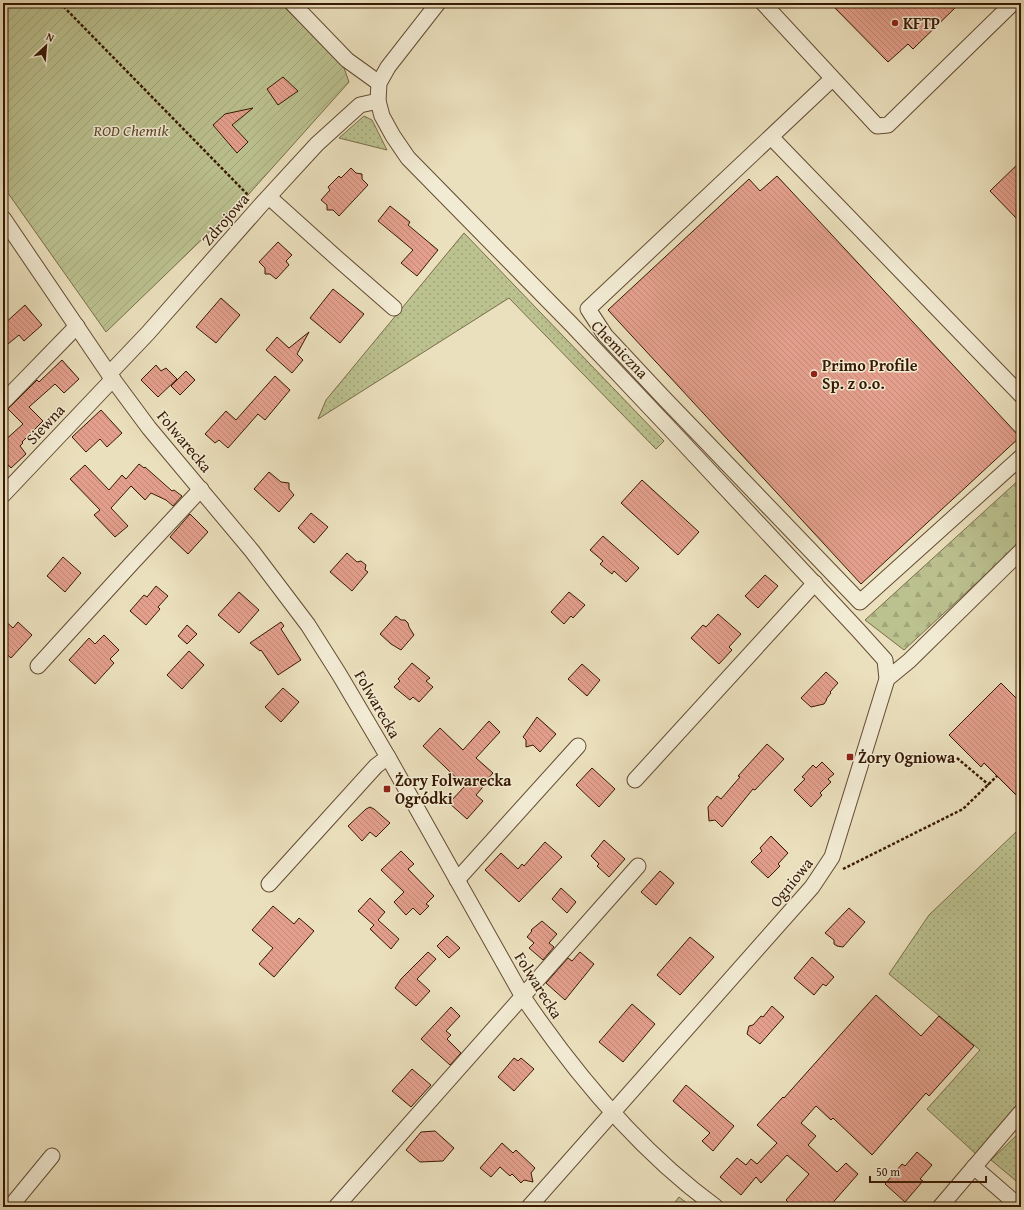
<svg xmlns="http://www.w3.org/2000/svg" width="1024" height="1210" font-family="'Gentium Book Plus',serif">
  <defs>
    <pattern id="grass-dots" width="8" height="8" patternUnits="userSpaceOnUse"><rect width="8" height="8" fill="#bbc18f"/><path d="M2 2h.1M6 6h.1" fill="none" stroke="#a1a57a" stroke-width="1.8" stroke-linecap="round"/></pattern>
    <pattern id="forest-firs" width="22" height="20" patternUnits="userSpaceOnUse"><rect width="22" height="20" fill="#bbc18f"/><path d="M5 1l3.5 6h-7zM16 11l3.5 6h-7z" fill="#a1a57a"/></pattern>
    <pattern id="garden-furrows" width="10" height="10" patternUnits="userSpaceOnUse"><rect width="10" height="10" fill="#bbc18f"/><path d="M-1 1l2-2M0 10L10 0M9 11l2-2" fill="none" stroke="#a1a57a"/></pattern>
    <pattern id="building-back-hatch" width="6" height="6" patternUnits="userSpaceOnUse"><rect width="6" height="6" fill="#e39f8c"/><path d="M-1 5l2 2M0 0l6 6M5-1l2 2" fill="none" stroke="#c38877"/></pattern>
  </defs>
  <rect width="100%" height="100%" fill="#ebe0bd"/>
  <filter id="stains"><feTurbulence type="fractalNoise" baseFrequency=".005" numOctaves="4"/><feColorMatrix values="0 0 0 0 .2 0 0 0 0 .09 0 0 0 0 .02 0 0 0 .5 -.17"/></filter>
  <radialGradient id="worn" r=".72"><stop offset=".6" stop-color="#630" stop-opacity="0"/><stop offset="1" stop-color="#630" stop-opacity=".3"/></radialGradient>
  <!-- grass -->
  <g fill="url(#grass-dots)" stroke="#796d49">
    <polygon points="364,116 372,120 387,150 339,138"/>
    <polygon points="464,233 664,441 656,449 509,298 318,419 326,400"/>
    <polygon points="1016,832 1021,833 1021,1102 977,1155 927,1109 980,1050 889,974 929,915"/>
    <polygon points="1021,1131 1021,1185 991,1160"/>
    <polygon points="679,1197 692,1207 671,1207"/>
  </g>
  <!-- forest -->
  <polygon fill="url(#forest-firs)" stroke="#796d49" points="1021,478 1021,542 904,650 865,620"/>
  <!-- garden -->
  <polygon fill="url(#garden-furrows)" stroke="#796d49" points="3,3 280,3 343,65 349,82 248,195 106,332 3,186"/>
  <!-- building -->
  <g fill="url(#building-back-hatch)" stroke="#371903">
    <polygon points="830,3 960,3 913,49 908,44 888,62"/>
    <polygon points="283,77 298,91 278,105 267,89"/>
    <polygon points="253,108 232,125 248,142 237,153 213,125 225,114"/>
    <polygon points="1021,161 1021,223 990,191"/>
    <polygon points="351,168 356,173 362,174 362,179 368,185 339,216 333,210 327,210 327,205 321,200 330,190 328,187 339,176 341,178"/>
    <polygon points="777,176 1020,437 861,584 608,310 749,179 760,191"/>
    <polygon points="390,206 410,222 408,225 438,250 417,276 401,263 413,250 378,221"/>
    <polygon points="278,242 292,255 286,261 289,265 276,279 270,274 265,274 265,268 259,262"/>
    <polygon points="333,289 364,314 340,343 310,318"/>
    <polygon points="221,298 240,315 216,343 196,327"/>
    <polygon points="25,305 42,325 24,341 19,335 3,348 3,325"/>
    <polygon points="309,332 297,354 303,360 292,373 266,350 277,337 289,348"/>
    <polygon points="62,360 79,379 64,393 55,384 29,407 43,421 22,442 23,443 20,446 26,454 11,468 3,460 3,442 23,424 8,409 37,380 39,382"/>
    <polygon points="156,365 161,371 166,368 177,379 158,397 141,380"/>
    <polygon points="186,371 195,380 180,395 171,386"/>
    <polygon points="275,376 290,390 265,420 258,414 228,448 219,440 215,443 205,434 226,411 236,420"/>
    <polygon points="101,410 122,433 107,447 100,439 86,452 72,437"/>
    <polygon points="139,464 144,468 145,467 172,491 174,490 182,496 173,506 166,500 151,493 145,500 131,486 111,508 128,526 115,537 94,515 100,510 70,479 85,465 109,490 122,475 126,479"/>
    <polygon points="269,472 281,482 289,483 289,489 294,495 279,512 254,489"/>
    <polygon points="642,480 699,532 678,555 621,503"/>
    <polygon points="311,513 328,527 314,543 298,528"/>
    <polygon points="190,514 208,532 188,554 170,537"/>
    <polygon points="603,536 639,568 626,582 614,571 612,574 600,564 603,561 590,550"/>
    <polygon points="347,553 357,562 361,561 366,565 365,570 368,572 352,591 330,572"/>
    <polygon points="63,557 81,573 65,592 47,576"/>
    <polygon points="765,575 778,586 758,608 745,596"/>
    <polygon points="156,586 168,596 158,607 160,609 146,625 130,611 144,595 147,597"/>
    <polygon points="239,592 259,610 239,633 218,615"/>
    <polygon points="569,592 585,605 573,618 571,616 564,624 551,612"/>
    <polygon points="718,614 741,634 729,647 732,650 719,664 691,638 703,625 706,627"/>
    <polygon points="396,616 401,620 405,620 408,623 409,627 414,635 401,650 391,644 380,634"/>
    <polygon points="3,619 13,628 18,622 32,635 11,658 3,651"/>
    <polygon points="281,622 284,626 281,629 301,660 278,675 261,650 260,651 250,643"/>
    <polygon points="187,625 197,634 187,644 178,636"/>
    <polygon points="104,635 119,650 110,659 114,663 95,684 69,660 89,638 95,644"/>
    <polygon points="189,651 204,665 182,689 167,675"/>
    <polygon points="412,663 430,678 426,681 433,687 419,702 413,697 410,700 394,687 400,681 398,679"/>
    <polygon points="582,664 600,680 587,696 568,679"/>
    <polygon points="826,672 838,683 830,692 831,693 827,698 826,701 824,704 811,707 801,698"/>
    <polygon points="1001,683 1021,703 1021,800 984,763 981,767 949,735"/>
    <polygon points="283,688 299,702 281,722 265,707"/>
    <polygon points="537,717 556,734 540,752 533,745 526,747 526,740 523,737"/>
    <polygon points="489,721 500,732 476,758 493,773 487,780 488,781 476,795 483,801 467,819 449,803 465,786 423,746 440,728 463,750"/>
    <polygon points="767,744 784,759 755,790 753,789 722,827 715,820 709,821 708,807 717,796 721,799 740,777 738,776"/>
    <polygon points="822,762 834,774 828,779 831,782 820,793 822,795 811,807 794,790 805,779 802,777 813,765 816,768"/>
    <polygon points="592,768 615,789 599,807 576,785"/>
    <polygon points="370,807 374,809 390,823 376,837 370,832 362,841 348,826 366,809"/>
    <polygon points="771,836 788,853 778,864 780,866 768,878 751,862 762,851 760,848"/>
    <polygon points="604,840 625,859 609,877 597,866 599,864 591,856"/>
    <polygon points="545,842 562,857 519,902 485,870 501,853 518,869 522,864 524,866"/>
    <polygon points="401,851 414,864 408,869 434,896 426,904 429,906 420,915 413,908 406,915 394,902 404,892 381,870"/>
    <polygon points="660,871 674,883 656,905 641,892"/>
    <polygon points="561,888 576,902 567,913 552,899"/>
    <polygon points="370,898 385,912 378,920 399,939 391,949 370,929 374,925 358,911"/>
    <polygon points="273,906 294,924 299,918 314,931 274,977 259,964 273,948 252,930"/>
    <polygon points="849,908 865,922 843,947 837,946 834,944 834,940 825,933"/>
    <polygon points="542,921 557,934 549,943 554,947 543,960 529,948 534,943 527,937 532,931 531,930"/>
    <polygon points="447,936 460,948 449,958 437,946"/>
    <polygon points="690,937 714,957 680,995 657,975"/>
    <polygon points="428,952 436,959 417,979 430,991 416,1006 395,988 401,979"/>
    <polygon points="580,952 594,964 565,1000 546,983 568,958 572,961"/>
    <polygon points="812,957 834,977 826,986 823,984 814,995 794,978"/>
    <polygon points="876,995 921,1036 939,1016 974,1046 929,1096 926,1093 872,1155 833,1118 831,1120 816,1106 801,1123 816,1136 808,1145 837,1172 846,1163 858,1174 829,1207 793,1207 786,1200 809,1174 787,1155 761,1183 756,1177 741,1195 720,1177 737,1158 746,1165 751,1159 757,1164 777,1143 757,1125 783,1097 784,1098"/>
    <polygon points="632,1004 655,1024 623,1062 599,1042"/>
    <polygon points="772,1006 784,1017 760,1044 747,1034 749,1026 753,1025 761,1016 763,1017"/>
    <polygon points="451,1007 460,1016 446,1031 451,1035 447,1039 461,1053 450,1065 421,1039"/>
    <polygon points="514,1058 518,1061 521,1058 534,1069 514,1091 498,1077"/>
    <polygon points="412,1069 431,1085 411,1107 392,1091"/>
    <polygon points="686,1085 734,1126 713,1151 702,1141 710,1133 673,1101"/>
    <polygon points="435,1131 454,1148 443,1161 420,1162 406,1150 421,1132"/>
    <polygon points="502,1143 513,1153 516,1150 535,1168 531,1173 533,1182 524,1180 521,1183 512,1174 510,1176 500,1167 491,1177 480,1168"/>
    <polygon points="917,1152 932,1165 920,1179 923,1181 905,1202 885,1184 902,1164 905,1166"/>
  </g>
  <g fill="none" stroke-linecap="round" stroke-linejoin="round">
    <!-- minor casing -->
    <g stroke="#644b32" stroke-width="17">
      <g id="minor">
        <polyline points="292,3 347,60 379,83"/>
        <polyline points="438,3 388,67 379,83 378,101 382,116 393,136 408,158 572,325 673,432 858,630 885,660 887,679 832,857 812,887 529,1207"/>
        <polyline points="763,3 877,126 888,125 1013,3"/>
        <polyline points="832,79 588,309 605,335 662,396 860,602 1021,457"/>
        <polyline points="771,137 1021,395"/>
        <polyline points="269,197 339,260 394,308"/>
        <path d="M3,218L109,374L149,428L252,551L308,625L339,674L388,757L523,997C576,1075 639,1151 716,1207"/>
        <polyline points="109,374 148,333 260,206 317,144 360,105 378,101"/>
        <polyline points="3,402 77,326"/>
        <polyline points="3,495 113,379"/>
        <polyline points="38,666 132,563 201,489"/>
        <polyline points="887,679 909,661 1021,551"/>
        <polyline points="635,780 815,583"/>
        <polyline points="457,880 578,746"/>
        <polyline points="269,884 376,766 388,757"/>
        <polyline points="974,1167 1020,1207"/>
        <polyline points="10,1207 52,1156"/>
        <polyline points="336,1207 638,866"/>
        <polyline points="940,1207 1021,1112"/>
      </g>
    </g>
    <!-- path -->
    <g stroke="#371903" stroke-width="2.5" stroke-dasharray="3 2" stroke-linecap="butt">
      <polyline points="60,3 249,196"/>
      <polyline points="957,758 989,785"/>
      <polyline points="843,869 963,809 997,776"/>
    </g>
    <!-- minor -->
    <use href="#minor" stroke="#f2ebd4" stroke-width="15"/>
  </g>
  <!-- markers -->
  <g fill="#8f2418" stroke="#f2ebd4" stroke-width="1.5">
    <circle cx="895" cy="23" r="4"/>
    <circle cx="814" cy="374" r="4"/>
    <rect x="846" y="753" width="8" height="8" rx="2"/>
    <rect x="383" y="785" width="8" height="8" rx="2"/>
  </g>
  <g text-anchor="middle" stroke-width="3" stroke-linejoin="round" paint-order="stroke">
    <!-- poi labels -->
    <g font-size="16" font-weight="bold" fill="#371903" stroke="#f2ebd4" text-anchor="start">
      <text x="903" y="29">KFTP</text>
      <text x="822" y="371">Primo Profile<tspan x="822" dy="18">Sp. z o.o.</tspan></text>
      <text x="858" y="763">Żory Ogniowa</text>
      <text x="395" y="786">Żory Folwarecka<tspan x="395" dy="18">Ogródki</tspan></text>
    </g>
    <!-- park labels -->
    <g font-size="16" font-style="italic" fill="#5f4b2d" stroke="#f2ebd4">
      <text x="131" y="136">ROD Chemik</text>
    </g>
    <!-- street labels -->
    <g font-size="16" fill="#371903" stroke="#f2ebd4">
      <text transform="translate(225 219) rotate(-49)" y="6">Zdrojowa</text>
      <text transform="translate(620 349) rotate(46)" y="6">Chemiczna</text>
      <text transform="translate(45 424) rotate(-47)" y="6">Siewna</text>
      <text transform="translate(185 441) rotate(50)" y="6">Folwarecka</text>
      <text transform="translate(378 704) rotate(60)" y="6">Folwarecka</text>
      <text transform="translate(791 882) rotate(-51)" y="6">Ogniowa</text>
      <text transform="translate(539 985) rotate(58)" y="6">Folwarecka</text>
    </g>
  </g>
  <!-- margin -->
  <rect width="1024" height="1210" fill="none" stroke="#ebe0bd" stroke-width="16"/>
  <rect x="4" y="4" width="1016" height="1202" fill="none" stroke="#371903" stroke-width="2"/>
  <rect x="8" y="8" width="1008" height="1194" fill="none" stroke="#371903"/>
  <!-- north arrow -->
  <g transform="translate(46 46) rotate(26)" stroke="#f2ebd4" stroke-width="3" paint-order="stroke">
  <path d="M0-3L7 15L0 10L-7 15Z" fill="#371903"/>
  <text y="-6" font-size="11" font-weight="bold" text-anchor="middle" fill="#371903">N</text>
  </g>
  <!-- scale -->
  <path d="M870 1176v6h116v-6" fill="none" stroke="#371903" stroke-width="2"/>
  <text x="876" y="1176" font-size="12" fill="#371903" stroke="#f2ebd4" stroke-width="3" paint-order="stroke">50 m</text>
  <rect width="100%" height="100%" filter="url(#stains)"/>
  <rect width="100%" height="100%" fill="url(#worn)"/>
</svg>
